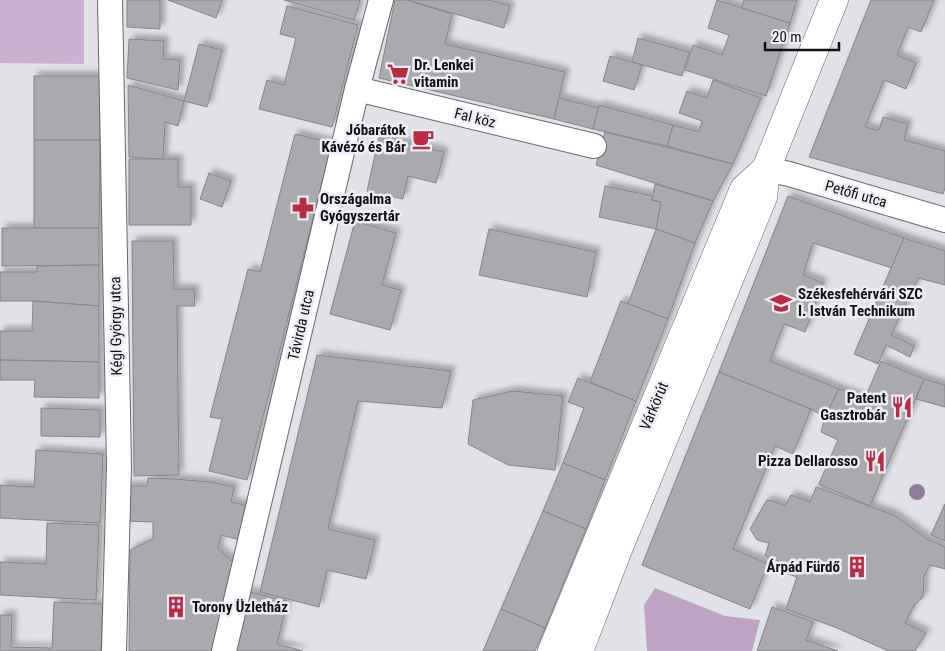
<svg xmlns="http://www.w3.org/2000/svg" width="945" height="651" font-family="'Roboto Condensed',sans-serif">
  <defs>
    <filter id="shadow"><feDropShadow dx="4.5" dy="-4.5" stdDeviation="2.5" flood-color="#0004"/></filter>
  </defs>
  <rect width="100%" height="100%" fill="#e1e2e7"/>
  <!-- green -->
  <polygon fill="#cbb2d2" points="0,0 84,0 84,64 0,63"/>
  <!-- forest -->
  <polygon fill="#bea3c5" points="655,588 725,616 760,620 752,651 647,651 644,605"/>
  <!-- building -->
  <g fill="#aaa9ae" stroke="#87858a" filter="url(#shadow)">
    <polygon points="127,0 160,0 160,29 127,27"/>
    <polygon points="168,0 222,0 216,18"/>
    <polygon points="284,0 360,0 354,20"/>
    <polygon points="395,0 407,0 452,14 445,44 565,72 554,119 379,78"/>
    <polygon points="407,0 490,0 510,6 504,28"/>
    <polygon points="717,0 790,23 766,96 685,70 693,45 722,55 729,35 708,28"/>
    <polygon points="744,0 797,0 790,23 742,8"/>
    <polygon points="871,0 934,0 921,32 908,27 897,55 916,63 906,89 884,80 865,127 879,130 883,117 908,124 904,140 945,151 945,188 943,194 809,157"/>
    <polygon points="287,6 358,25 332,127 259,109 267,80 284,85 296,38 280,34"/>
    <polygon points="638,38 689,52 682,76 632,62"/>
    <polygon points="129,39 164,41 163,59 180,60 178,90 127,78"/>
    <polygon points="199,44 222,50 207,107 184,101"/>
    <polygon points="610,56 642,65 634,90 603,81"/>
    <rect x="34" y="76" width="66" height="64"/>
    <polygon points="713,80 761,98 733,164 667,146 673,125 699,132 702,121 679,113 687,91 707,98"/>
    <polygon points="128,85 184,101 178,126 165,122 163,159 129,157"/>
    <polygon points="559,98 599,108 593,129 554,119"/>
    <polygon points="599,105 673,125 667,146 593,129"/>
    <polygon points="605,132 733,164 713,201 596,165"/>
    <polygon points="295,134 332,143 247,480 209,471 222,419 210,417 248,269 260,272"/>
    <polygon points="379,137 444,152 436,183 408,176 403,199 367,191"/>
    <polygon points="34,140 100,140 99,228 34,228"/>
    <polygon points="129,159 178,159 178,187 191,187 191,225 129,225"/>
    <polygon points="209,173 231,181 222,207 200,199"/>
    <polygon points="655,184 713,201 695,243 656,229 661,202 652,200"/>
    <polygon points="605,186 653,196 652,200 661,202 656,229 599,217"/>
    <polygon points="788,196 904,238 892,268 813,243 803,275 823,283 805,332 784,324 770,361 839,389 825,417 811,409 719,372"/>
    <polygon points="355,221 396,233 382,285 401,290 390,330 330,314"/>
    <polygon points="2,228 99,228 99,265 2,266"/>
    <polygon points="489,229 596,252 587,297 479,275"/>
    <polygon points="656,229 695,243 668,319 628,304"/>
    <polygon points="904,238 945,251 945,285 918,278 891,335 914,346 910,357 886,345 878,364 854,354"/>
    <polygon points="132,241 173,241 174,289 194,289 195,306 177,306 179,475 134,476"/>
    <polygon points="99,265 99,306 33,301 0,301 0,272 37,272 37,266"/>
    <polygon points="33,301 99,306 99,362 0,360 0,331 32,331"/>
    <polygon points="621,301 668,319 636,401 590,382"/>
    <polygon points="317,355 451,371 442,408 358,401 328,529 375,540 366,579 327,570 319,607 260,592"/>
    <polygon points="0,360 99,362 99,398 34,397 35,380 0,380"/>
    <polygon points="881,361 924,379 870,506 819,484 838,440 821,432 825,417 839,389 865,398"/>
    <polygon points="719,372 811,409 793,454 775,446 733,549 768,564 750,609 642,565"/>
    <polygon points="578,378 636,401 605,480 563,463 584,408 568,402"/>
    <polygon points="924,379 945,385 945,407 916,399"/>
    <polygon points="513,391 563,396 555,470 508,465 468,444 473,400"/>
    <polygon points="41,408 100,410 100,437 41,436"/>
    <polygon points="36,450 103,454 100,523 0,518 0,485 34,487"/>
    <polygon points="563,463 605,480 586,529 543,511"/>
    <polygon points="148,478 174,479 211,482 234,487 231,502 252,507 244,541 221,535 218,549 233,562 212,651 129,651 130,550 153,539 153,522 126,521 126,486 147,486"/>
    <polygon points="816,487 894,515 927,539 945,547 945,569 930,565 924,576 923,597 915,604 905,623 926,633 915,651 888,651 837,628 786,609 797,577 782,572 786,565 765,556 769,543 757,540 750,529 767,500 773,501 785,506 791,495 810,502"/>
    <polygon points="945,504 945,541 931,535"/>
    <polygon points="543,511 586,529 545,628 501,609"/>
    <polygon points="47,523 99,525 96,600 0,595 0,562 46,564"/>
    <polygon points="246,591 287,601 277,644 303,651 231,651"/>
    <polygon points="54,602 103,604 101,651 0,651 0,615 12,615 11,647 52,648"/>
    <polygon points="772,607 813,622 806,640 838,651 757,651"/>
    <polygon points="501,609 545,628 535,651 483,651"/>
  </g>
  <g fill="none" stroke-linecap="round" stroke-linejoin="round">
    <!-- minor casing -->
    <g stroke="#67686d" stroke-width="26">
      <g id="minor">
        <polyline points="110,0 119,466 114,651"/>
        <polyline points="357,89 594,146"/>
        <polyline points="766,169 789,174 945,220"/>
        <polyline points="224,651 357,89 381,0"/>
      </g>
    </g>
    <!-- tertiary casing -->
    <g stroke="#67686d" stroke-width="29">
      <g id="tertiary">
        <polyline points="552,651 744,189 766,169"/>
        <polyline points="579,651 617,552 763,197 766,169 834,0"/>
      </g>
    </g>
    <!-- minor -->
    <use href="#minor" stroke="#fff" stroke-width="24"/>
    <!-- tertiary -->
    <use href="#tertiary" stroke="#fff" stroke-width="28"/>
  </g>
  <!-- trees -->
  <circle fill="#927e99" cx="917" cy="492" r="8"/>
  <!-- icons -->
  <defs>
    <g id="supermarket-bare" transform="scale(1.725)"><path d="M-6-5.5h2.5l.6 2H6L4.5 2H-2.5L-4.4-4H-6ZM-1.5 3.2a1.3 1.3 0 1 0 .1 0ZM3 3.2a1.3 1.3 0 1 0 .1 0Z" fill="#bb2a45" stroke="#eeeff5" stroke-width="2.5" paint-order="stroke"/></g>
    <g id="cafe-bare" transform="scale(1.725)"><path d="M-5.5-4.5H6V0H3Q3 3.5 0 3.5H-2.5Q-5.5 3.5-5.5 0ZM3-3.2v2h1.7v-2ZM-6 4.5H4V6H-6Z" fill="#bb2a45" stroke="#eeeff5" stroke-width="2.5" paint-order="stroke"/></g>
    <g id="pharmacy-bare" transform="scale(1.725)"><path d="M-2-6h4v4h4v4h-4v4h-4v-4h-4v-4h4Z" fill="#bb2a45" stroke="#eeeff5" stroke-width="2.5" paint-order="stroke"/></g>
    <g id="school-bare" transform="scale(1.725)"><path d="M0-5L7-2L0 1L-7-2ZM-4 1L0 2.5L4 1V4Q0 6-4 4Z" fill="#bb2a45" stroke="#eeeff5" stroke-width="2.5" paint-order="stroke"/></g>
    <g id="restaurant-bare" transform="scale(1.725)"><path d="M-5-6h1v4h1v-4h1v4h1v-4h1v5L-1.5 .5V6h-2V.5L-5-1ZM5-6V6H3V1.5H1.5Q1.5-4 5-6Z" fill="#bb2a45" stroke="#eeeff5" stroke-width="2.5" paint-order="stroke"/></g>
    <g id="building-bare" transform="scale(1.725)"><path d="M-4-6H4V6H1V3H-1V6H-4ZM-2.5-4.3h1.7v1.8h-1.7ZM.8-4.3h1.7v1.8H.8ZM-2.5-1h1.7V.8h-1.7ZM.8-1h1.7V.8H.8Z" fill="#bb2a45" stroke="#eeeff5" stroke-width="2.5" paint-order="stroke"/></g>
  </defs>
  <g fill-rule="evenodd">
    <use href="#supermarket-bare" x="398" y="74"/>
    <use href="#cafe-bare" x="423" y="139"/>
    <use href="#pharmacy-bare" x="303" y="208"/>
    <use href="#school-bare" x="781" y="303"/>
    <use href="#restaurant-bare" x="902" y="407"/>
    <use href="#restaurant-bare" x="875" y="461"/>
    <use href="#building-bare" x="857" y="567"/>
    <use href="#building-bare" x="176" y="607"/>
  </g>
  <g text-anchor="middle" stroke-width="5" stroke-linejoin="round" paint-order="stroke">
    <!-- poi labels -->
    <g font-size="15" font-weight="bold" fill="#101012" stroke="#eeeff5" text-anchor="start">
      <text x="414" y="70">Dr. Lenkei<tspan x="414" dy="17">vitamin</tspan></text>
      <text x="406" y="135" text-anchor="end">Jóbarátok<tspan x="406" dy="17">Kávézó és Bár</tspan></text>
      <text x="320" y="204">Országalma<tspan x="320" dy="17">Gyógyszertár</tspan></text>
      <text x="798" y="299">Székesfehérvári SZC<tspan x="798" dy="17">I. István Technikum</tspan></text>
      <text x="886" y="403" text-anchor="end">Patent<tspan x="886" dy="17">Gasztrobár</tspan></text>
      <text x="858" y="466" text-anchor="end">Pizza Dellarosso</text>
      <text x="840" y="572" text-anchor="end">Árpád Fürdő</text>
      <text x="192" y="612">Torony Üzletház</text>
    </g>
    <!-- street labels -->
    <g font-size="15" fill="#101012" stroke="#eeeff5">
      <text transform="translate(475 118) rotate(14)" y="5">Fal köz</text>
      <text transform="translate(856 194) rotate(16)" y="5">Petőfi utca</text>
      <text transform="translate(301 325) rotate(-77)" y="5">Távirda utca</text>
      <text transform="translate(116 326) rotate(-91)" y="5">Kégl György utca</text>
      <text transform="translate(654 406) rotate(-67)" y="5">Várkörút</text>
    </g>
  </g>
  <!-- scale -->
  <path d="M765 42v8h74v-8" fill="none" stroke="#101012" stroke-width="2.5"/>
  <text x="772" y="42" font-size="15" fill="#101012" stroke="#eeeff5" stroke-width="4" paint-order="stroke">20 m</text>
</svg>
